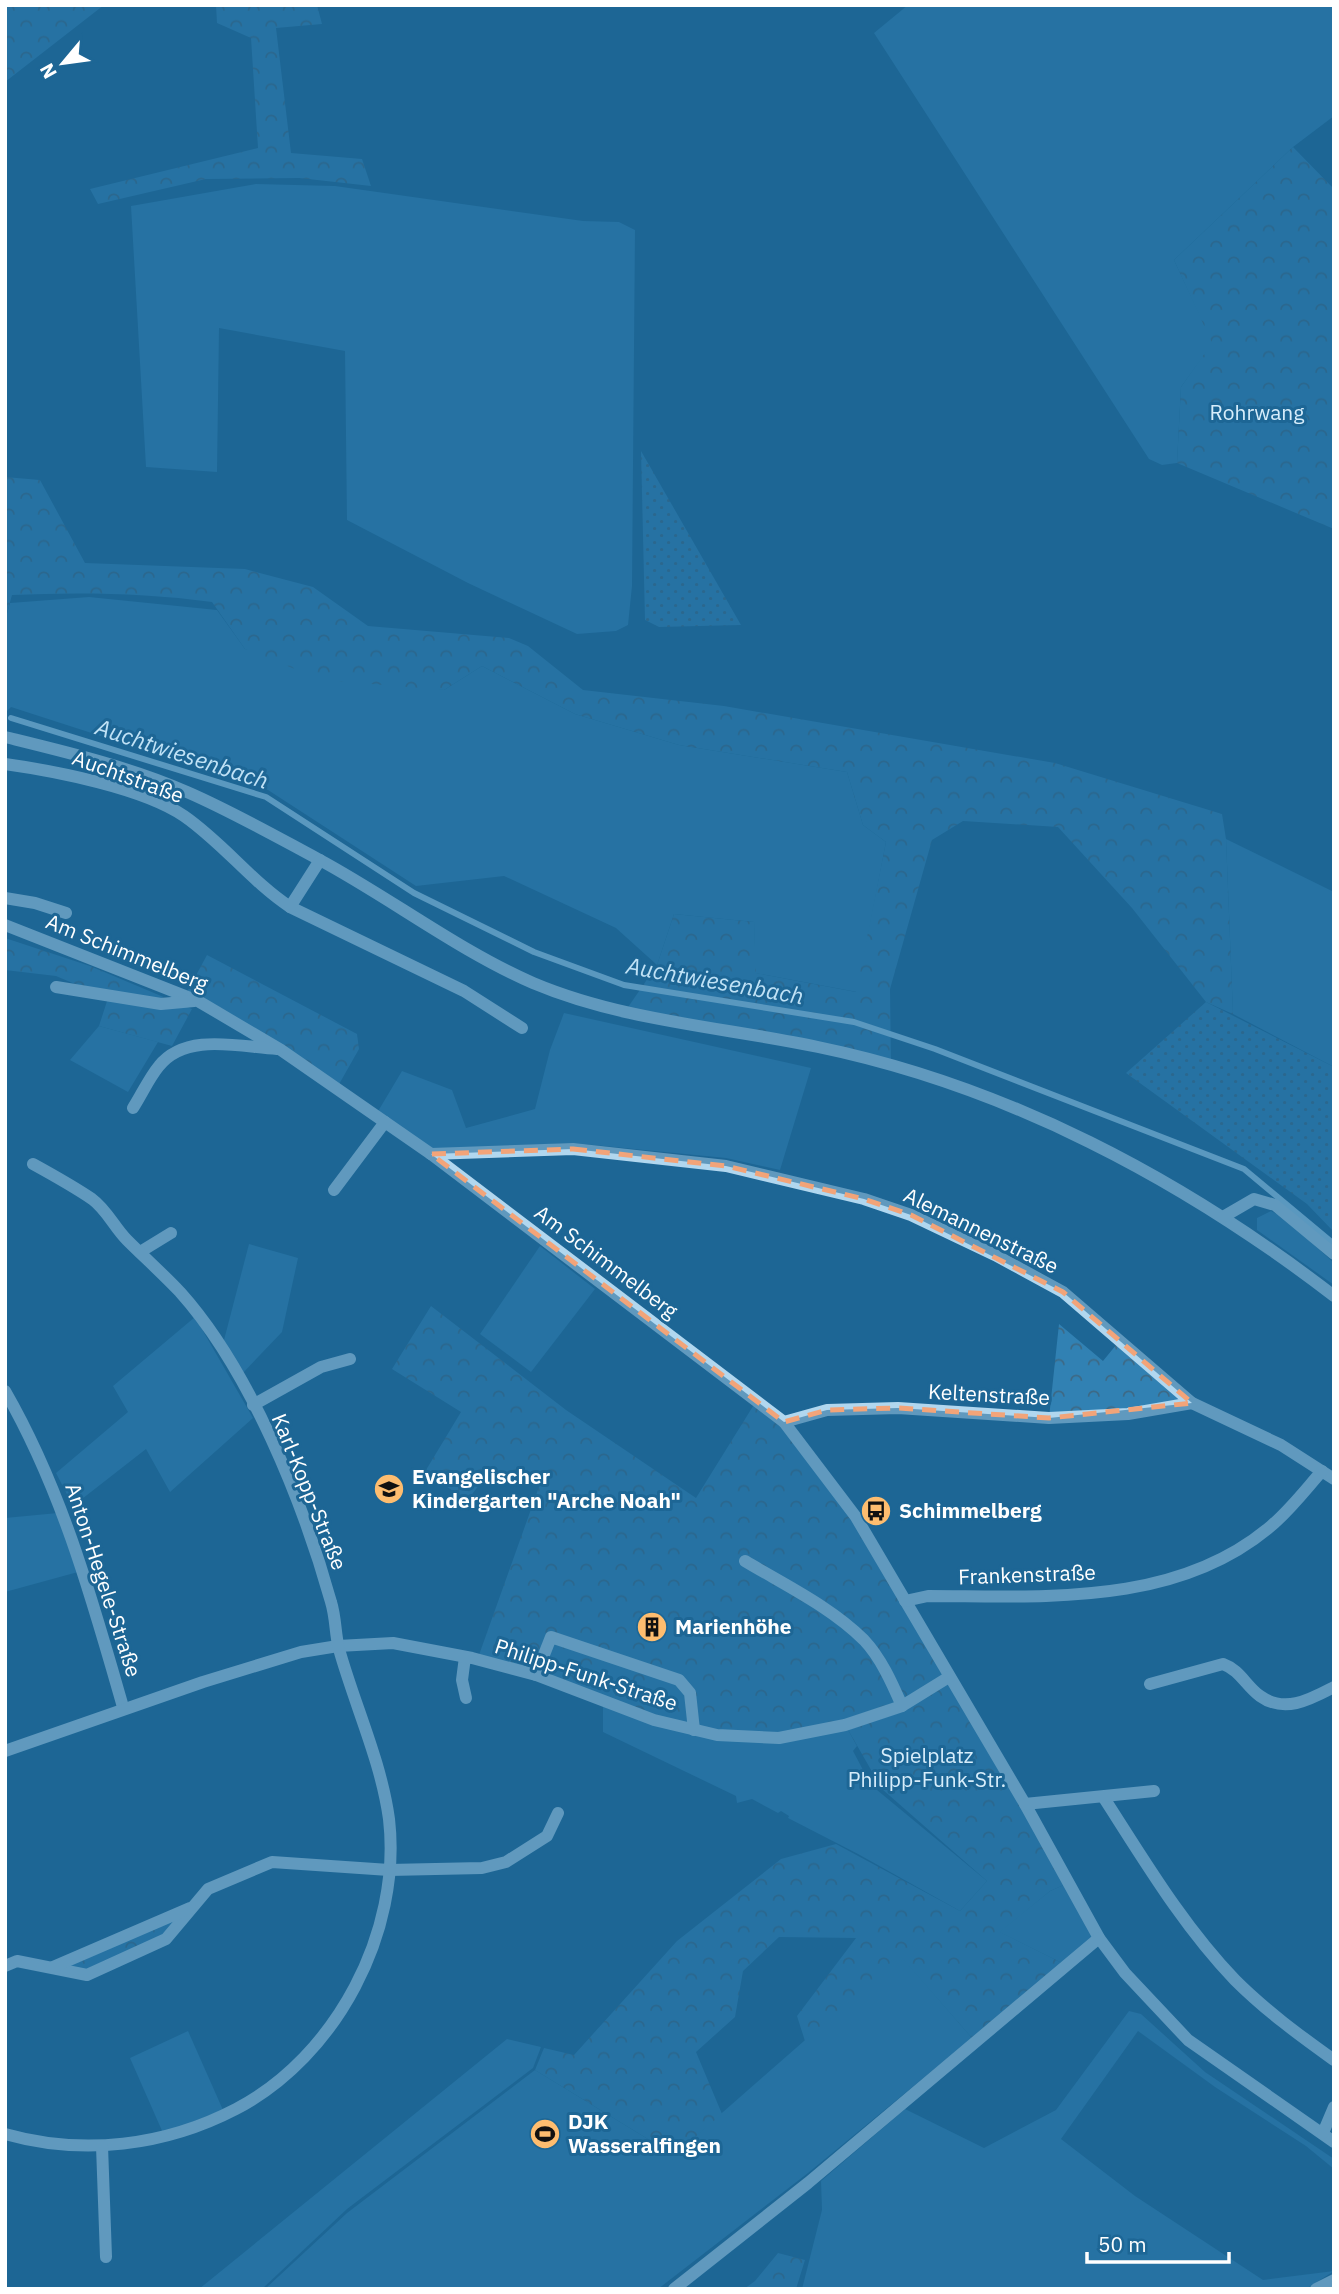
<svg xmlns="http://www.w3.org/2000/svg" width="1339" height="2294" font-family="'IBM Plex Sans',sans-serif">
  <defs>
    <pattern id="forest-crowns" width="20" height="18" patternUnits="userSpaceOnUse" patternTransform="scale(1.75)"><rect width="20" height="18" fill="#3181b3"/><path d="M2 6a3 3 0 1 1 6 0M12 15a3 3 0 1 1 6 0" fill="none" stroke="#3d6985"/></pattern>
    <pattern id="garden-dots" width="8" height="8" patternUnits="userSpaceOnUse" patternTransform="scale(1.75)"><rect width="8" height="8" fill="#3181b3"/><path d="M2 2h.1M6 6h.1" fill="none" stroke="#3d6985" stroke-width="1.8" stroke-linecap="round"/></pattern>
  </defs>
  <rect width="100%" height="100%" fill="#1d6695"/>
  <!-- grass -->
  <g fill="#3181b3">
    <polygon points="908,5 1334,5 1334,116 1293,147 1174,260 1213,343 1181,387 1177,463 1162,465 1149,459 874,33"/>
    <polygon points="256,184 335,186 583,221 619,222 635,230 632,586 628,625 616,631 577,634 468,583 347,520 345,351 219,328 217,472 146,467 131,206"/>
    <polygon points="89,597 217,610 245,649 444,690 482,666 575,714 679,745 847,772 863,825 886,842 857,992 755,973 754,922 674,914 657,965 616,928 504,876 416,886 268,790 11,707 5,713 5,620 10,603"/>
    <polygon points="1226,839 1334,892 1334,1067 1233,1014"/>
    <polygon points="564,1013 811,1068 780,1170 726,1158 573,1143 431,1149 377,1113 402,1071 452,1090 466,1128 535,1109 550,1050"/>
    <polygon points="99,1026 158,1042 128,1092 70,1060"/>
    <polygon points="1271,1211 1286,1219 1334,1263 1334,1285 1257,1230 1257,1218"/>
    <polygon points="249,1244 298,1258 282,1332 241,1375 223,1344"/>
    <polygon points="540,1246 595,1289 531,1372 480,1334"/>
    <polygon points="195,1317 253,1418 170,1492 146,1449 73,1506 56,1473 128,1412 113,1386"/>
    <polygon points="58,1513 78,1572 5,1592 5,1518"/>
    <polygon points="603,1704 847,1728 857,1746 853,1751 871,1785 987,1881 960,1911 858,1854 788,1818 789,1816 781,1811 778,1813 752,1799 737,1803 736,1796 603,1732"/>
    <polygon points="1066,1884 1094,1937 1062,1963 999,1932 1050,1891"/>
    <polygon points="901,1956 972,2038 808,2173 658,2289 265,2289 347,2213 535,2070 674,2155"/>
    <polygon points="1129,2011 1141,2014 1205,2072 1334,2159 1334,2169 1306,2146 1215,2087 1138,2031 1061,2139 1135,2196 1263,2280 1334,2271 1306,2289 802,2289 822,2210 821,2181 905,2109 984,2148 1056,2110"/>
    <polygon points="188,2031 223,2110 163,2133 130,2058"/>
    <polygon points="507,2039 541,2047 533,2068 347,2209 262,2289 199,2289"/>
  </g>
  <!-- forest -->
  <g fill="url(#forest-crowns)">
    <polygon points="5,5 104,5 5,82"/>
    <polygon points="216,5 317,5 322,24 276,28 291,153 362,159 371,186 299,178 206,179 98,204 90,189 258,148 251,38 217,23"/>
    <polygon points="1293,147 1334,189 1334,529 1177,463 1181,387 1212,343 1174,260"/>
    <path d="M5,477L40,480L85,563L245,569L313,587L368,626L509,638L528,646L583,690L724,706L1055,763L1222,814L1226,839L1233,1014L1206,1002L1132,908L1058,827L963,821L932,840L890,989L891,1065L624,1013L657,965L674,914L754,922L756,973L856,992L886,842L863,825L847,772L679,745L575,714L482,666L444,690L322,680L245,649L212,602C146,593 79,592 12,595L5,620Z"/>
    <polygon points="5,938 90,966 192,1009 172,1046 99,1026 108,998 56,976 5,970"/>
    <polygon points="207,955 357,1034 359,1049 338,1086 187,992"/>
    <path d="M431,1306L566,1410L696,1498L755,1403C837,1469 892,1586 944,1676C931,1684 917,1694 903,1701C870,1717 816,1730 780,1735C697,1744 560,1683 479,1655L540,1484L517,1474L488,1473L467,1501L429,1474L426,1470L461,1412L392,1369Z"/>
    <polygon points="1059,1324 1103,1361 1121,1339 1192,1403 1049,1418"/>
    <polygon points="948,1682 1066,1884 1050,1891 1000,1932 1062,1963 972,2038 901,1957 805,2041 797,2016 856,1938 779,1937 743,1971 735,2017 696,2052 722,2114 674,2155 535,2070 544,2048 574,2055 677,1941 781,1859 836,1844 960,1911 987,1881 882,1789 847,1728"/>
    <polygon points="193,1907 166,1939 87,1975 53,1967"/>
    <polygon points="778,2253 805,2260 796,2289 744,2289 755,2281"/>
  </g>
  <!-- garden -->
  <g fill="url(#garden-dots)">
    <polygon points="641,451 741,625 659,627 645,620"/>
    <polygon points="1206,1002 1334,1067 1334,1232 1307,1204 1126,1073"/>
  </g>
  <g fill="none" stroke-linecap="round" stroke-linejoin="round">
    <!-- stream -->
    <polyline stroke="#a4d4f1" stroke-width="6" points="11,718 266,797 414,893 534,952 624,985 854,1022 935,1049 1244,1169 1334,1244"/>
    <!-- minor -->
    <g stroke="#b1d7ef" stroke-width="12">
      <path d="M5,737C66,752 130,767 187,792C231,811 275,836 318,859C389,897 459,951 533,983C623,1021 723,1027 818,1047C1007,1086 1182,1179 1334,1296"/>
      <path d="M5,764C55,771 143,788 184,816C223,843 251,881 290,907L464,991L522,1028"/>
      <polyline points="5,898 35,903 66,913"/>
      <polyline points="290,907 320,860"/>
      <polyline points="5,925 198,1001 281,1050 431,1154 784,1422 856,1517 1025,1804 1099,1938 1125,1973 1188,2040 1334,2142"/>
      <polyline points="56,987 161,1004 194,1001"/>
      <path d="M133,1108C142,1094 149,1078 159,1066C186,1032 240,1047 277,1049"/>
      <polyline points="431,1154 573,1149 726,1166 864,1199 911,1215 995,1255 1063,1292 1192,1403 1281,1445 1334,1479"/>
      <polyline points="334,1190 385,1122"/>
      <polyline points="1223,1217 1254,1199 1275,1205 1334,1254"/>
      <polyline points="140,1252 171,1233"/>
      <path d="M5,1391C62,1490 92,1599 123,1707"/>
      <polyline points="253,1405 321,1367 350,1359"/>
      <polyline points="784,1422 827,1410 898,1408 1049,1418 1128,1414 1192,1403"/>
      <path d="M745,1561C785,1585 831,1607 864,1640C881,1658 892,1683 902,1706"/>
      <path d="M905,1601L928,1596C1044,1596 1176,1607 1271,1526C1290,1510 1306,1489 1322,1471"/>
      <polyline points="465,1657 462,1680 466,1698"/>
      <polyline points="536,1675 551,1637 679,1680 690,1693 694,1730"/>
      <path d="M1150,1684L1223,1664C1240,1670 1246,1686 1260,1696C1285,1714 1311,1699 1334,1687"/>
      <polyline points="5,1751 203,1682 301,1652 338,1646 393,1643 472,1658 536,1675 654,1720 717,1735 779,1738 845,1725 902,1706 949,1677"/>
      <path d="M1104,1798C1144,1860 1183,1926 1235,1980C1265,2010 1299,2035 1334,2060"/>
      <polyline points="1025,1804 1154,1791"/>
      <polyline points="5,1966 17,1961 87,1975 166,1939 208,1889 272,1862 389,1870 482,1868 506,1862 547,1836 558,1813"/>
      <polyline points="53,1967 190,1908"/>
      <polyline points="1323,2133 1334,2107"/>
      <path d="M5,2134C83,2156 165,2146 236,2109C336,2057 402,1932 389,1819C381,1761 355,1706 339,1649C335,1634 336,1618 331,1602C303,1502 250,1370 180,1292C163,1274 144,1257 127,1240C114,1227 107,1210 92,1199C73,1186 53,1175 33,1164"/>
      <polyline points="102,2146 106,2257"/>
      <polyline points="674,2289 808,2183 1099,1938"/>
      <polyline points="1316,2289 1334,2280"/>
    </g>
  </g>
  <!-- marked area -->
  <path d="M0 0H1339V2294H0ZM573,1149L726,1166L864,1199L911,1215L1063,1292L1192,1403L1049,1418L898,1408L827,1410L784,1422L431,1154Z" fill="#1d6695" fill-opacity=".55" fill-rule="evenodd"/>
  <path fill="none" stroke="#f2a479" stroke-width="5" stroke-dasharray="14 9" stroke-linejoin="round" d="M573,1149L726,1166L864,1199L911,1215L1063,1292L1192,1403L1049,1418L898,1408L827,1410L784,1422L431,1154Z"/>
  <!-- icons -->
  <defs>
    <g id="school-disc" transform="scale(1.575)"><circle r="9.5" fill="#febd6f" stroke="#1d6695"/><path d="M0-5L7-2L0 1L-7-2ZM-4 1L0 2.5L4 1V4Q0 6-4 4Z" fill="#111"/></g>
    <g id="bus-disc" transform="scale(1.575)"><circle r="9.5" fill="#febd6f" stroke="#1d6695"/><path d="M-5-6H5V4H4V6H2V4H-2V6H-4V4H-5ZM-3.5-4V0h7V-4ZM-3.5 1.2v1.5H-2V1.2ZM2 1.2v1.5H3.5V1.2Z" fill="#111"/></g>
    <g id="building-disc" transform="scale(1.575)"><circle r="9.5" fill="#febd6f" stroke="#1d6695"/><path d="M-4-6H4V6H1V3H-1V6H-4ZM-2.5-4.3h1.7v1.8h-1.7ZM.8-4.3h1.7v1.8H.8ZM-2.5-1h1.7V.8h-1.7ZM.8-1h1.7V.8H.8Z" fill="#111"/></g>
    <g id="stadium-disc" transform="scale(1.575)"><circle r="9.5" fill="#febd6f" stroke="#1d6695"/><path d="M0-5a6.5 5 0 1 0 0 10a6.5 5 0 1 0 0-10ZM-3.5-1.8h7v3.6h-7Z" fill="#111"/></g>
  </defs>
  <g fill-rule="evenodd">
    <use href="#school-disc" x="389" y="1489"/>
    <use href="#bus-disc" x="876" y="1511"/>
    <use href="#building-disc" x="652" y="1627"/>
    <use href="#stadium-disc" x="545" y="2134"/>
  </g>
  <g text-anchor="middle" stroke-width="6" stroke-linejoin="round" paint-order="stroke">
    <!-- park labels -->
    <g font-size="21" fill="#d7edfb" stroke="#1d6695">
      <text x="1257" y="420">Rohrwang</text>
      <text x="927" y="1763">Spielplatz<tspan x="927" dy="24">Philipp-Funk-Str.</tspan></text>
    </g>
    <!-- street labels -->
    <g font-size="21" fill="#fff" stroke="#1d6695">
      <text transform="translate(128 777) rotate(20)" y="7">Auchtstraße</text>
      <text transform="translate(127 953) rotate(22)" y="7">Am Schimmelberg</text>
      <text transform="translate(981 1231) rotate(26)" y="7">Alemannenstraße</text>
      <text transform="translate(606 1262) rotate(37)" y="7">Am Schimmelberg</text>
      <text transform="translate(989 1395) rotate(3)" y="7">Keltenstraße</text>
      <text transform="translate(309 1492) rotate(68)" y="7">Karl-Kopp-Straße</text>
      <text transform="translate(1027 1575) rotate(-2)" y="7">Frankenstraße</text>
      <text transform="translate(103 1580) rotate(72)" y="7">Anton-Hegele-Straße</text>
      <text transform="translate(586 1675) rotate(18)" y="7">Philipp-Funk-Straße</text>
    </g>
    <!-- poi labels -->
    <g font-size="21" font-weight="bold" fill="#fff" stroke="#1d6695" text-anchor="start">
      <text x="412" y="1484">Evangelischer<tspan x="412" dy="24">Kindergarten "Arche Noah"</tspan></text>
      <text x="899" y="1518">Schimmelberg</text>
      <text x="675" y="1634">Marienhöhe</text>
      <text x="568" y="2129">DJK<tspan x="568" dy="24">Wasseralfingen</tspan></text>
    </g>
    <!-- water labels -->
    <g font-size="23" font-style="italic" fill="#c0e2f6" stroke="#1d6695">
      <text transform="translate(182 754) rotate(18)" y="8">Auchtwiesenbach</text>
      <text transform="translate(715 981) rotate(10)" y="8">Auchtwiesenbach</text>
    </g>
  </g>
  <!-- border -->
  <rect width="1339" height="2294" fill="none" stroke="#ffffff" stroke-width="14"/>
  <!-- north arrow -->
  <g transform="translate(63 63) rotate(241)" stroke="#1d6695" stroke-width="5" paint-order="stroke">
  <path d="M0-5L12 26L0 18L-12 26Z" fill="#ffffff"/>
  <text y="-10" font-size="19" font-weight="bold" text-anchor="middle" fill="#ffffff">N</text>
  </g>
  <!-- scale -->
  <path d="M1087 2252v10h142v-10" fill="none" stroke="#ffffff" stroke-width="3.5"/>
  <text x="1098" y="2252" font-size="21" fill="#ffffff" stroke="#1d6695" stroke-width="5" paint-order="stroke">50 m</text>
</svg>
